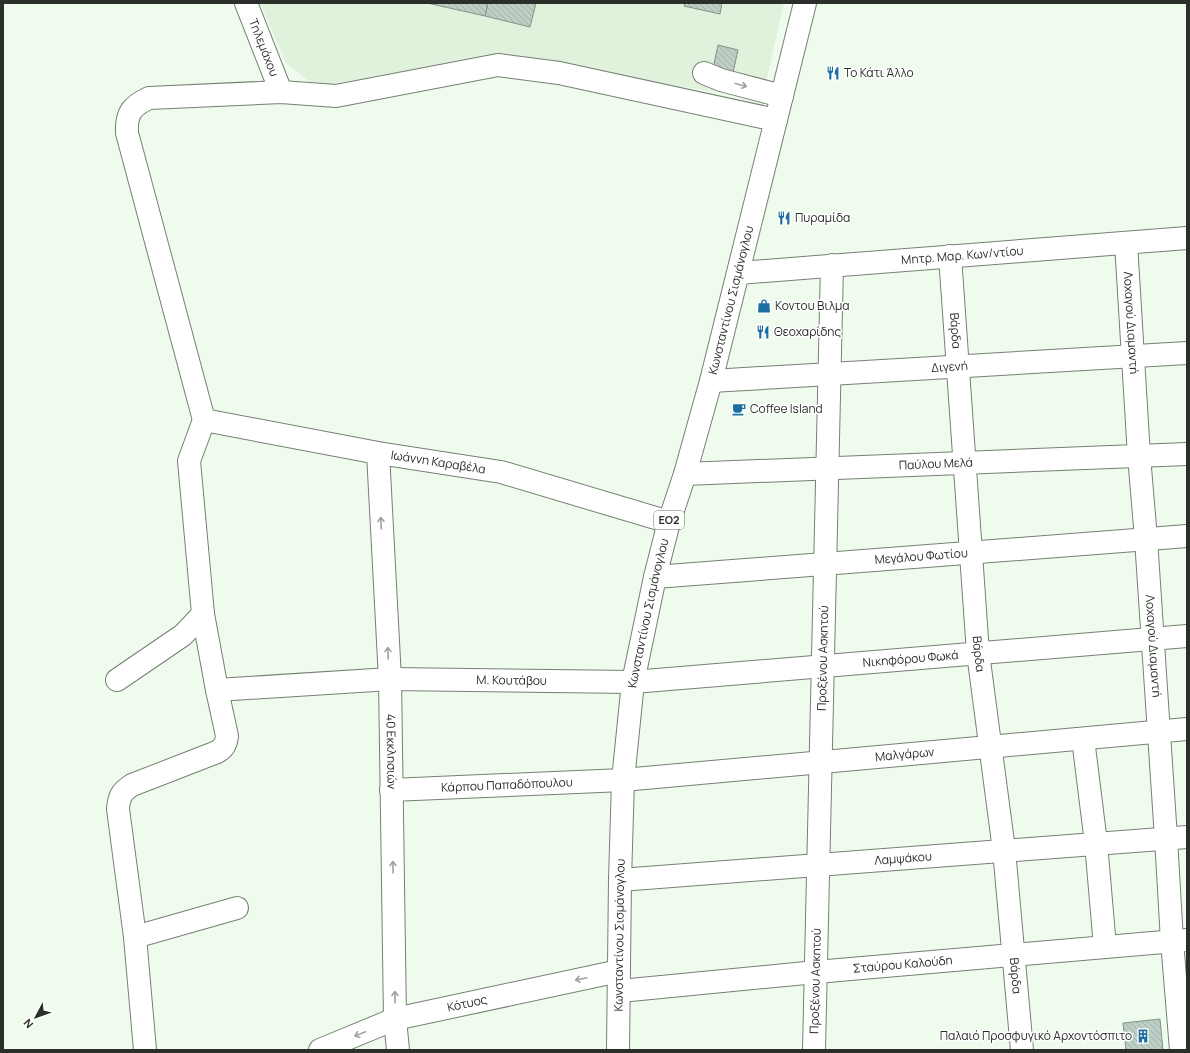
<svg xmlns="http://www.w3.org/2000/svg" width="1190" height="1053" font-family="Manrope,sans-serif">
  <defs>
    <pattern id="building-back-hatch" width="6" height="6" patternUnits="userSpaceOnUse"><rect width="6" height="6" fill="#bdcec4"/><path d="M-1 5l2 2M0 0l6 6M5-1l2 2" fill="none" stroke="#a3b1a8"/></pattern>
  </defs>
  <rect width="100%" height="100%" fill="#effced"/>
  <!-- built -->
  <polygon fill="#e0f1dc" points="260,3 784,3 762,100 509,57 336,88 315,86 286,63"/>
  <!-- building -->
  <g fill="url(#building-back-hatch)" stroke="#829389">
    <polygon points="427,3 488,3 485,16"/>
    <polygon points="488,3 536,3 530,27 485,16"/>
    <polygon points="685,3 722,3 720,14 684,6"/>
    <polygon points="718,45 738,50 730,86 710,82"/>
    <polygon points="1160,1019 1163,1050 1126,1050 1123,1023"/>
  </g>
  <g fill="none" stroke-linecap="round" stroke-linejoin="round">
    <!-- minor casing -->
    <g stroke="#758073" stroke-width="24">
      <g id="minor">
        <path id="s1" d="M246,3L281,92"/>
        <polyline points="704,73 721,80 782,96"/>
        <path id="s2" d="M1126,243L1139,456L1146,539L1166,838L1172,941L1181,1050"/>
        <path id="s3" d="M950,256L978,653L1004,850L1022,1050"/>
        <path id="s4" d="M739,273L1187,238"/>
        <path id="s5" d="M711,381L1187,353"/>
        <path d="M204,420L127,133C126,113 132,106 149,98L281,92L336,96L498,65L559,73L776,120"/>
        <path id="s6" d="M204,420L378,453L501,472L669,522"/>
        <path id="s7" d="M378,453L390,679L395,1019L398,1050"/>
        <path id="s8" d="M685,474L1187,454"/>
        <path id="s9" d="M655,577L1187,536"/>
        <polyline points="117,680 183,635 203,614 189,461 204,420"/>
        <path id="s10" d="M217,690L390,679L633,682L1187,636"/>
        <polyline points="1083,739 1096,843 1105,947"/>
        <path id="s11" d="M391,790L623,780L1187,729"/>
        <path id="s12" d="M620,880L1187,837"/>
        <polyline points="135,937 237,908"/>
        <path id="s13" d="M620,991L816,972L1187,940"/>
        <path d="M145,1050L135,937L118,809C119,797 121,792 132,785L217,752C224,748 226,744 227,736L217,690L203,614"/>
        <path id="s14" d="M320,1050L395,1019L619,971"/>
        <path id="s15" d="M814,1050L832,265"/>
      </g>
    </g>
    <!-- major casing -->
    <g stroke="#758073" stroke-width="24">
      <g id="major">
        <path id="s16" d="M618,1050L620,880L623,780L633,682L655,577L669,522L685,474L711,381L805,3"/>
      </g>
    </g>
    <!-- minor -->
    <use href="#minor" stroke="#fff" stroke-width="22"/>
    <!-- major -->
    <use href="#major" stroke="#fff" stroke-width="22"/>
  </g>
  <!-- one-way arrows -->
  <defs><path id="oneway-shaft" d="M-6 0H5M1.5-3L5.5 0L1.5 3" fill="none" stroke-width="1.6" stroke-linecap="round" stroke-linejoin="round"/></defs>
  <g stroke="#9fa19f">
    <use href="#oneway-shaft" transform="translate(741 85) rotate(15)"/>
    <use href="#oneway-shaft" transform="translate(381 523) rotate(-93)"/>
    <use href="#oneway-shaft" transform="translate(388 653) rotate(-93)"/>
    <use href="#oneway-shaft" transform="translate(393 867) rotate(-91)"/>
    <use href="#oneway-shaft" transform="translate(581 979) rotate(168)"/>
    <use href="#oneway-shaft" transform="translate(395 997) rotate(-91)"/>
    <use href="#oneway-shaft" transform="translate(360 1034) rotate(158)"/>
  </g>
  <!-- icons -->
  <defs>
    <g id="restaurant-bare" transform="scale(1.08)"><path d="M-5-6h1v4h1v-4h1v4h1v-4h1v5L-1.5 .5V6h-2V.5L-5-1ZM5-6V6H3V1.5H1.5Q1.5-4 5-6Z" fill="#1d6ea0" stroke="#fff" stroke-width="2.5" paint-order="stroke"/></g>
    <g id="shop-bare" transform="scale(1.08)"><path d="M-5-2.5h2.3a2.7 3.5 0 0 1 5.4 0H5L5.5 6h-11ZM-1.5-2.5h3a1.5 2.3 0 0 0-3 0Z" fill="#1d6ea0" stroke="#fff" stroke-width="2.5" paint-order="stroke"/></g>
    <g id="cafe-bare" transform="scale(1.08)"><path d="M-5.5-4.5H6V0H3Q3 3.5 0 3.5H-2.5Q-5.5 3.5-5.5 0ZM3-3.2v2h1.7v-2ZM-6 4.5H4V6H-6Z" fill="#1d6ea0" stroke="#fff" stroke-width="2.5" paint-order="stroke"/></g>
    <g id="building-bare" transform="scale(1.08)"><path d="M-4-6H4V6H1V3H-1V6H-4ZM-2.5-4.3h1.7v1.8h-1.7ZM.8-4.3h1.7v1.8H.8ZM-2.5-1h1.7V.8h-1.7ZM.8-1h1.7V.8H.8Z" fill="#1d6ea0" stroke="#fff" stroke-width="2.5" paint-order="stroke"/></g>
  </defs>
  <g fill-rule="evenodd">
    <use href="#restaurant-bare" x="833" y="73"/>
    <use href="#restaurant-bare" x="784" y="218"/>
    <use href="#shop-bare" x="764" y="306"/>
    <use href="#restaurant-bare" x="763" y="332"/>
    <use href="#cafe-bare" x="739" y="409"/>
    <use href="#building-bare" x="1143" y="1036"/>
  </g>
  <g text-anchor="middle" stroke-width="3" stroke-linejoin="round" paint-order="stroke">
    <!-- shield labels -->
    <rect fill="#fff" stroke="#6a6d69" stroke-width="1" x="654" y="511" width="30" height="18" rx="3"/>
    <g font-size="11" font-weight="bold" fill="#2a2f29">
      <text x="669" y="524">ΕΟ2</text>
    </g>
    <!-- street labels -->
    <g font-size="12" fill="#2a2f29" stroke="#fff">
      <text dy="4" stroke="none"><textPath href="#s1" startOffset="48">Τηλεμάχου</textPath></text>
      <text dy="4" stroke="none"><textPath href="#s4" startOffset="224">Μητρ. Μαρ. Κων/ντίου</textPath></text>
      <text dy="4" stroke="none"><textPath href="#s16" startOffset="763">Κωνσταντίνου Σισμάνογλου</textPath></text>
      <text dy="4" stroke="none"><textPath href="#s2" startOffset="80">Λοχαγού Διαμαντή</textPath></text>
      <text dy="4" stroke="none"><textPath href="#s3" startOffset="75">Βάρδα</textPath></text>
      <text dy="4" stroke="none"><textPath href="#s5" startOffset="239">Διγενή</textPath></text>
      <text dy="4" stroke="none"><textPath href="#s6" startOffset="238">Ιωάννη Καραβέλα</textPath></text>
      <text dy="4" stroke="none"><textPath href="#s8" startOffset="251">Παύλου Μελά</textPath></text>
      <text dy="4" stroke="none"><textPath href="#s9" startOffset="267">Μεγάλου Φωτίου</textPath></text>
      <text dy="4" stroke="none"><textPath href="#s16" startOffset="439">Κωνσταντίνου Σισμάνογλου</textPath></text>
      <text dy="4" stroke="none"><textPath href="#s2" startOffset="404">Λοχαγού Διαμαντή</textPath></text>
      <text dy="4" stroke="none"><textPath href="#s3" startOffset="399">Βάρδα</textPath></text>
      <text dy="4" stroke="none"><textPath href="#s15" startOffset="392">Προξένου Ασκητού</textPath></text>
      <text dy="4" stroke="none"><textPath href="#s10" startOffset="695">Νικηφόρου Φωκά</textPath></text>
      <text dy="4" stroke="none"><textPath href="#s10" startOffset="295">Μ. Κουτάβου</textPath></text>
      <text dy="4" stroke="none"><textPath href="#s7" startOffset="299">40 Εκκλησιών</textPath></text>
      <text dy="4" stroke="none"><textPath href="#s11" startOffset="515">Μαλγάρων</textPath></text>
      <text dy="4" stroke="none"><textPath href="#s11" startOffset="116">Κάρπου Παπαδόπουλου</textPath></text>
      <text dy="4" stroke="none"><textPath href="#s12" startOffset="284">Λαμψάκου</textPath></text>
      <text dy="4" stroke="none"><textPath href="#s16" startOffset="115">Κωνσταντίνου Σισμάνογλου</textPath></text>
      <text dy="4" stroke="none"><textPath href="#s13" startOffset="284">Σταύρου Καλούδη</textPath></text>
      <text dy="4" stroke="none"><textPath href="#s3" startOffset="723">Βάρδα</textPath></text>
      <text dy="4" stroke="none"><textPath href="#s15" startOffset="69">Προξένου Ασκητού</textPath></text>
      <text dy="4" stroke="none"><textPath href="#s14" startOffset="155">Κότυος</textPath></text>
    </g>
    <!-- poi labels -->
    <g font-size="12" fill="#2a2f29" stroke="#fff" text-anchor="start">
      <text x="844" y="77">Το Κάτι Άλλο</text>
      <text x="795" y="222">Πυραμίδα</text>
      <text x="775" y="310">Κοντου Βιλμα</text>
      <text x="774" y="336">Θεοχαρίδης</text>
      <text x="750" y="413">Coffee Island</text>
      <text x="1132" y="1040" text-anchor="end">Παλαιό Προσφυγικό Αρχοντόσπιτο</text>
    </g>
  </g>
  <!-- border -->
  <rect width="1190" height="1053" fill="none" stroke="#2a2f29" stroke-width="8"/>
  <!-- north arrow -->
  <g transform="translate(36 1017) rotate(229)" stroke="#ffffff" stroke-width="3" paint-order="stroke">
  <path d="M0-3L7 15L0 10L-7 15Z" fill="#2a2f29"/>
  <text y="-6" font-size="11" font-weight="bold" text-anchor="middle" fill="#2a2f29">N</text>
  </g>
</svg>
